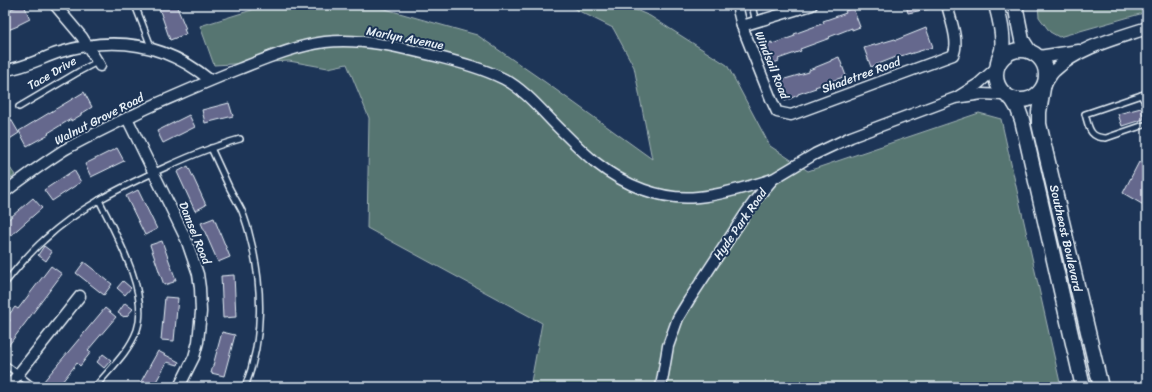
<svg xmlns="http://www.w3.org/2000/svg" width="1152" height="392" font-family="Sriracha,sans-serif">
  <rect width="100%" height="100%" fill="#1d3557"/>
  <filter id="ink" filterUnits="userSpaceOnUse"><feTurbulence type="fractalNoise" baseFrequency=".025" numOctaves="2"/><feDisplacementMap in="SourceGraphic" scale="8" xChannelSelector="R" yChannelSelector="G"/><feConvolveMatrix kernelMatrix="1 2 1 2 8 2 1 2 1" color-interpolation-filters="sRGB"/></filter>
  <g filter="url(#ink)">
    <!-- green -->
    <g fill="#577471" stroke="#a0b2b4">
      <polygon points="268,5 371,5 477,35 545,82 652,159 634,67 613,28 567,5 624,5 650,16 727,65 770,146 808,171 979,113 1001,119 1061,387 530,387 542,323 367,228 369,118 347,64 328,68 289,61 214,65 200,26"/>
      <polygon points="1038,5 1147,5 1147,12 1059,37 1050,32 1039,17"/>
      <polygon points="5,161 15,175 5,183"/>
    </g>
    <!-- building -->
    <g fill="#65678d" stroke="#e8f1f8">
      <polygon points="20,5 24,5 30,19 18,25 18,26 8,30 7,30 5,31 5,12"/>
      <polygon points="158,5 176,5 186,29 184,29 186,34 170,40"/>
      <polygon points="906,5 932,5 933,8 908,13"/>
      <polygon points="853,8 860,27 852,30 852,28 829,37 830,38 800,49 801,51 778,59 779,61 771,64 764,45 772,42 772,44 795,36 794,34 824,23 823,21 846,13 845,11"/>
      <polygon points="926,28 933,47 910,54 910,53 901,56 901,55 871,67 864,48 895,39 896,40"/>
      <polygon points="839,57 846,76 815,87 816,88 798,94 798,95 785,101 778,81 809,72 809,70 831,61 831,60"/>
      <polygon points="84,92 92,107 81,114 81,115 71,121 71,119 48,133 49,134 27,146 19,131"/>
      <polygon points="229,103 233,116 205,123 202,110"/>
      <polygon points="1141,108 1144,119 1122,126 1118,114"/>
      <polygon points="5,109 19,133 5,142"/>
      <polygon points="189,115 195,127 163,143 157,131"/>
      <polygon points="117,148 124,161 91,177 85,164"/>
      <polygon points="1139,162 1147,167 1147,207 1123,193"/>
      <polygon points="188,166 206,205 195,211 177,172"/>
      <polygon points="74,170 81,182 52,201 44,190"/>
      <polygon points="138,190 157,229 145,235 126,196"/>
      <polygon points="33,198 42,208 10,236 5,230 5,222"/>
      <polygon points="214,218 230,257 218,262 201,223"/>
      <polygon points="162,241 176,280 174,280 174,282 164,285 150,245"/>
      <polygon points="44,246 52,252 46,261 38,255"/>
      <polygon points="84,262 112,284 104,295 76,273"/>
      <polygon points="51,266 62,274 5,350 5,327 10,320 7,317 15,307 18,309"/>
      <polygon points="234,275 236,317 223,318 221,276"/>
      <polygon points="123,281 131,288 125,295 117,288"/>
      <polygon points="165,297 178,298 174,341 161,340"/>
      <polygon points="125,303 133,309 126,317 125,316 124,317 118,313"/>
      <polygon points="105,308 116,317 88,350 91,352 80,366 77,363 58,387 49,387 43,382"/>
      <polygon points="222,332 235,335 224,376 211,373"/>
      <polygon points="158,351 179,362 178,365 167,362 153,387 138,387"/>
      <polygon points="103,354 111,360 104,368 97,362"/>
    </g>
    <g fill="none" stroke-linecap="round" stroke-linejoin="round">
      <!-- service casing -->
      <g stroke="#e8f1f8" stroke-width="8">
        <g id="service">
          <polyline points="135,5 152,49"/>
          <polyline points="752,5 756,23"/>
          <polyline points="1144,30 1147,39"/>
          <path d="M1147,93L1085,114C1089,127 1089,138 1106,138L1147,124"/>
          <polyline points="1141,95 1147,106"/>
          <polyline points="19,107 80,71 97,62"/>
          <path d="M211,148C217,161 223,174 229,187C233,195 238,203 242,211C245,219 248,228 250,237C263,286 264,339 245,387"/>
          <path d="M5,283C17,268 29,253 44,240C78,208 123,186 166,167C190,156 214,146 240,139"/>
          <polyline points="5,364 34,387"/>
          <path d="M95,387C110,369 129,352 137,330C150,293 115,233 99,200"/>
        </g>
      </g>
      <!-- minor casing -->
      <g stroke="#e8f1f8" stroke-width="13">
        <g id="minor">
          <polyline points="55,5 82,37 100,66"/>
          <path d="M737,5L742,26L771,99L777,112L791,115L953,55C960,43 950,18 947,5"/>
          <polyline points="742,26 812,5"/>
          <path d="M5,70C24,68 40,59 57,53C113,35 165,43 210,80"/>
          <polyline points="959,96 978,84 996,68"/>
          <polyline points="127,118 186,239 198,274 200,288 201,312 198,342 194,357 179,387"/>
          <path d="M5,192C24,177 44,163 64,150C94,133 125,119 156,104C184,92 211,80 239,69C267,58 295,46 325,42C362,38 399,47 435,56C458,62 482,68 504,79C527,91 545,115 564,133C574,143 584,153 595,162C624,185 661,201 698,197C721,195 751,186 773,179"/>
          <polyline points="8,387 80,296"/>
          <polyline points="661,387 668,346 678,318 689,300 746,213 756,199 773,179 815,154 851,137 955,98 982,94 1004,95"/>
        </g>
      </g>
      <!-- tertiary casing -->
      <g stroke="#e8f1f8" stroke-width="15">
        <g id="tertiary">
          <polyline points="1039,57 1079,51"/>
          <path d="M1046,82C1049,78 1051,73 1055,70C1079,47 1117,38 1147,28"/>
        </g>
      </g>
      <!-- secondary casing -->
      <g stroke="#e8f1f8" stroke-width="17">
        <g id="secondary">
          <path d="M996,5C1000,19 1004,35 1002,50C1001,54 999,58 998,62"/>
          <polyline points="1015,5 1022,40 1029,51"/>
          <circle cx="1021" cy="75" r="25"/>
          <polyline points="1043,88 1039,112 1039,124 1101,387"/>
          <polyline points="1012,99 1018,109 1022,120 1083,387"/>
        </g>
      </g>
      <!-- service -->
      <use href="#service" stroke="#1d3557" stroke-width="5"/>
      <!-- minor -->
      <use href="#minor" stroke="#1d3557" stroke-width="10"/>
      <!-- tertiary -->
      <use href="#tertiary" stroke="#1d3557" stroke-width="12"/>
      <!-- secondary -->
      <use href="#secondary" stroke="#1d3557" stroke-width="14"/>
    </g>
  </g>
  <g text-anchor="middle" stroke-width="4" stroke-linejoin="round" paint-order="stroke">
    <!-- street labels -->
    <g font-size="12" fill="#e8f1f8" stroke="#1d3557">
      <text transform="translate(405 38) rotate(11)" y="4">Marlyn Avenue</text>
      <text transform="translate(772 65) rotate(68)" y="4">Windsail Road</text>
      <text transform="translate(52 73) rotate(-30)" y="4">Tace Drive</text>
      <text transform="translate(861 75) rotate(-20)" y="4">Shadetree Road</text>
      <text transform="translate(99 119) rotate(-27)" y="4">Walnut Grove Road</text>
      <text transform="translate(740 224) rotate(-55)" y="4">Hyde Park Road</text>
      <text transform="translate(195 233) rotate(68)" y="4">Damsel Road</text>
      <text transform="translate(1066 238) rotate(77)" y="4">Southeast Boulevard</text>
    </g>
  </g>
  <!-- margin -->
  <rect width="1152" height="392" fill="none" stroke="#1d3557" stroke-width="20"/>
  <rect x="10" y="10" width="1132" height="372" fill="none" stroke="#e8f1f8" stroke-width="1.5" filter="url(#ink)"/>
</svg>
